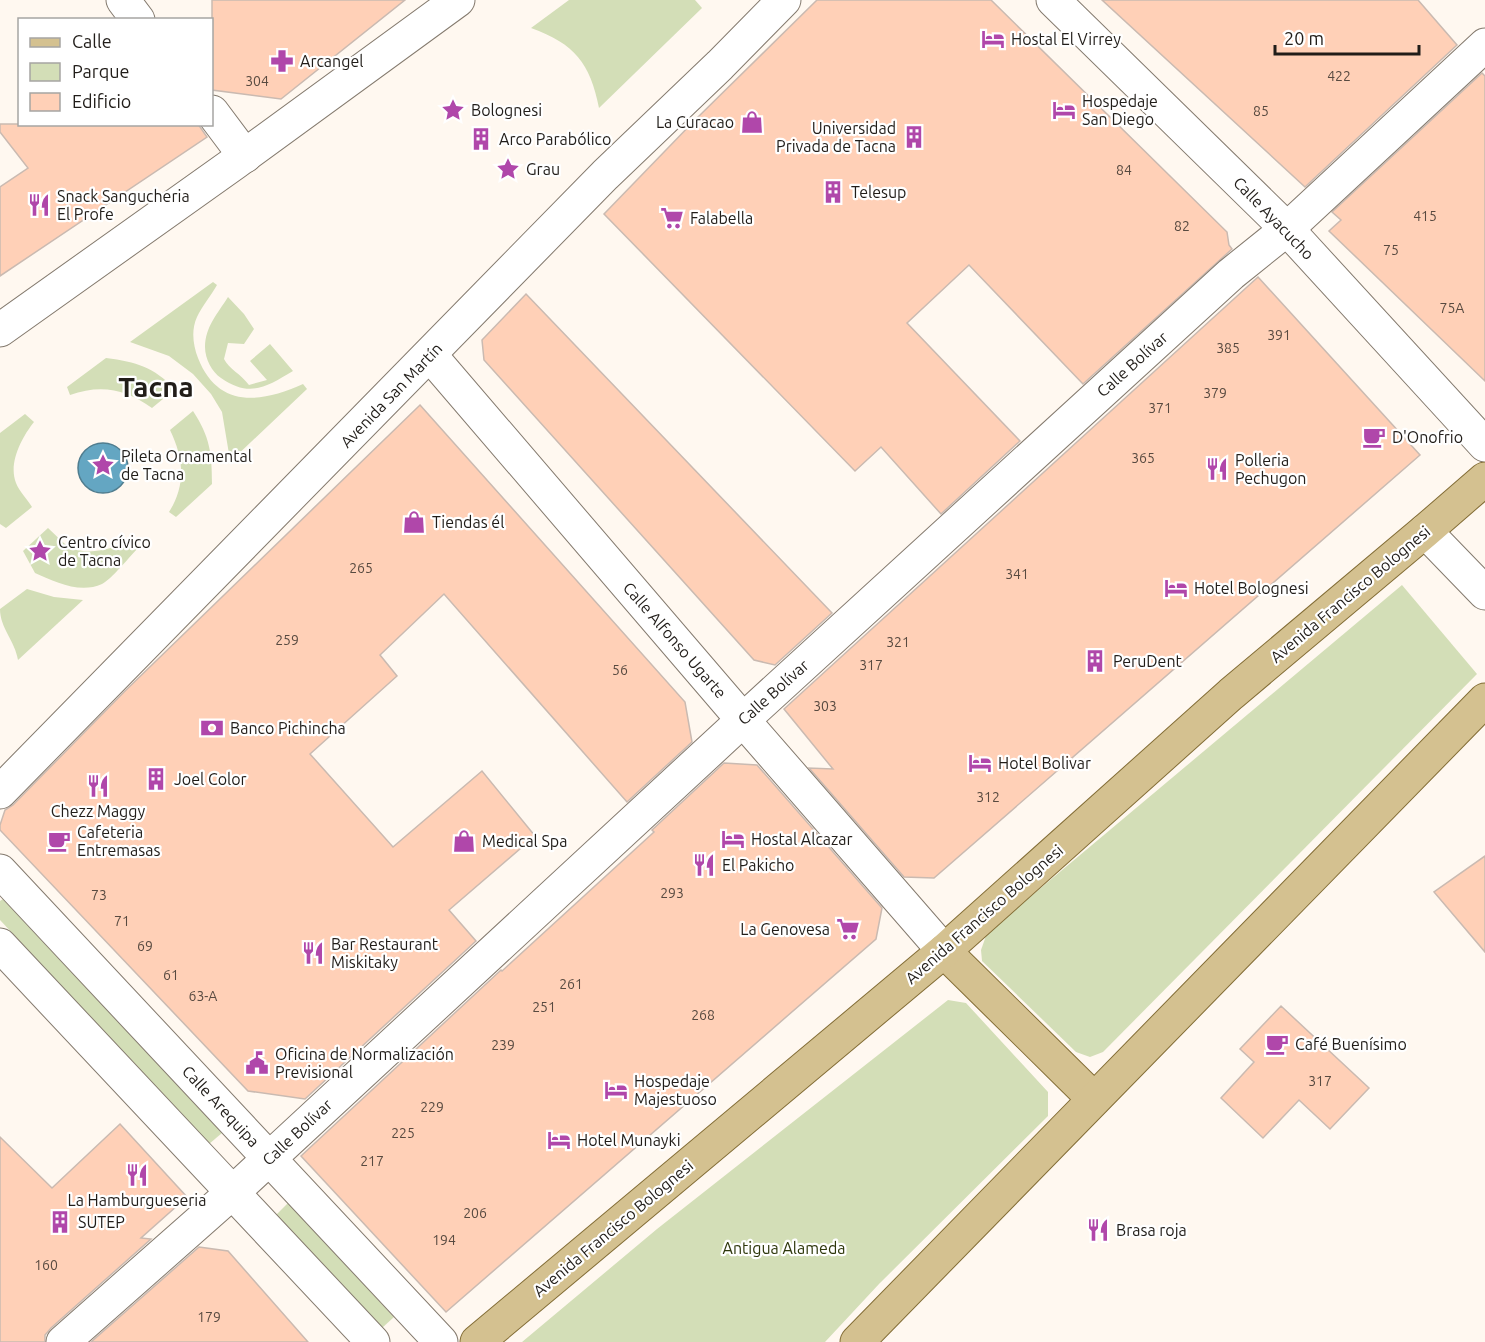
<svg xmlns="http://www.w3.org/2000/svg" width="1485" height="1342" font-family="Ubuntu,sans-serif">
  <rect width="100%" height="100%" fill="#fff8f0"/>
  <!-- green -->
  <g fill="#d3deb7">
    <path d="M569,0H695L702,8L599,108C590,63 575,44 531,28Z"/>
    <path d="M213,282L217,285C211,296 202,306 197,317C191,330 193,345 198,358C218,409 261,403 303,384L307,389L233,459L229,454L222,412L211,394L193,374L169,356L130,342Z"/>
    <path d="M228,297L244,314L254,329L244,344L228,343L224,359C229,369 241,374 249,385L267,380L250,361L270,344L293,371C266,387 250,398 221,378C212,372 205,359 205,347C205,327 218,313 228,297Z"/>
    <path d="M106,358C137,362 153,367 175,389L152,408C126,389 101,384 70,395L67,387Z"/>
    <path d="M193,411C210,437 212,453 212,484L176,517L169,512C186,485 184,459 170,430Z"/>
    <path d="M25,414L34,422C22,437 8,463 16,483C19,491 27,499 32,507L6,528L0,524V433Z"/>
    <path d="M48,528C55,534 62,543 70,547C88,557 116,548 133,539L139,547C131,555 111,580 102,584C80,594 55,582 35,573L23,551Z"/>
    <polygon points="1402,585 1477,674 1103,1052 1090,1057 1076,1052 982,961 981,950 987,933"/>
    <path d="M27,589L54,597L83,600L18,660C15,641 0,628 0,609Z"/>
    <polygon points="3,899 222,1133 209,1144 0,920 0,901"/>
    <polygon points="948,1000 966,1003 1048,1092 1048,1116 879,1284 825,1342 522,1342 657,1229"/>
    <polygon points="288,1203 394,1317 382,1328 276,1215"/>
  </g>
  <!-- water -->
  <circle fill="#64a6c2" stroke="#507d8f" stroke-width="1.5" cx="103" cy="468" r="25"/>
  <!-- building -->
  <g fill="#ffd0b7" stroke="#cabab1" stroke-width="1.5">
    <polygon points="212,0 405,0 281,99 212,90"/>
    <polygon points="817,0 991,0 1227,232 1229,245 1232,249 1083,384 969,265 907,323 1020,441 941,514 881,447 855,471 604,214 696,119"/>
    <polygon points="1102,0 1418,0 1457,45 1305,187"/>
    <polygon points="1482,73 1485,76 1485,381 1329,231 1341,220 1332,212"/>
    <polygon points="0,124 198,124 207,137 0,276 0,187 28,168 0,132"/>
    <polygon points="1258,277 1420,455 934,878 904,877 809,768 833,769 784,709"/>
    <polygon points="526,294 832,613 775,665 754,660 484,360 482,340"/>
    <polygon points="420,405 685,702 692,742 627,802 444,594 380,655 397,676 310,754 393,847 482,771 535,836 449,910 476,941 305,1099 248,1091 0,830 0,825 5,810 13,805 124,692"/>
    <polygon points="724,763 757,765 882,908 876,939 446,1312 301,1156 501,970 502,971 654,832 652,830"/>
    <polygon points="1485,856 1485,952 1434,892"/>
    <polygon points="1281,1006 1369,1088 1330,1129 1299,1100 1263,1138 1221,1098 1254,1062 1240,1049"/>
    <polygon points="120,1124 187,1197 141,1238 151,1239 51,1328 45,1335 45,1342 0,1342 0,1137 52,1188"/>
    <polygon points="199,1247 228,1251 308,1342 91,1342"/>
  </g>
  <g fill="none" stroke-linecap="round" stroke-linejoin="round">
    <!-- minor casing -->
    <g stroke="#847a6e" stroke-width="35">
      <g id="minor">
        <polyline points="123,0 138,20"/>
        <polyline points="1053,0 1287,229 1485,445"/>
        <polyline points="212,112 245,156"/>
        <polyline points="0,330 236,162 458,0"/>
        <polyline points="430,355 743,720 944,951"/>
        <polyline points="0,792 605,175 720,65 784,0"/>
        <polyline points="0,871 441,1342"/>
        <polyline points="0,945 373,1342"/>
        <polyline points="63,1342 233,1192 743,720 1231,274 1287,229 1485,45"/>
      </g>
    </g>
    <!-- tertiary casing -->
    <g stroke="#847a6e" stroke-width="35">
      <polyline id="tertiary" points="1425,531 1485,593"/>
    </g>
    <!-- primary casing -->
    <g stroke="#836d36" stroke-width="35">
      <g id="primary">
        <polyline points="944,951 1094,1099"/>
        <polyline points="477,1342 944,951 1231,694 1425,531 1485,479"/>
        <polyline points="857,1342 1485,700"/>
      </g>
    </g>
    <!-- minor -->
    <use href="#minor" stroke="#fff" stroke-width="33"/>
    <!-- tertiary -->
    <use href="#tertiary" stroke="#fff" stroke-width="33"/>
    <!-- primary -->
    <use href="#primary" stroke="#d4c190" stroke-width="33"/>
  </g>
  <!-- icons -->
  <defs>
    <g id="hotel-bare" transform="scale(1.8)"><path d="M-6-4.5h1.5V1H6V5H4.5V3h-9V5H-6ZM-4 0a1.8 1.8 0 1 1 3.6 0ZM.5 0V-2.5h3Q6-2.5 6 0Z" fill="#b047aa" stroke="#fff" stroke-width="2.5" paint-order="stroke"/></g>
    <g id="pharmacy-bare" transform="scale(1.8)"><path d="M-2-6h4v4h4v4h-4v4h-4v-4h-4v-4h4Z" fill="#b047aa" stroke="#fff" stroke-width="2.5" paint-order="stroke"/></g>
    <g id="sight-bare" transform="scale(1.8)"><path d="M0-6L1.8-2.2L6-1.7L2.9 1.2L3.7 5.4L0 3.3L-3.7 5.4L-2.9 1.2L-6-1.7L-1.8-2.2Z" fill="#b047aa" stroke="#fff" stroke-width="2.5" paint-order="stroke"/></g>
    <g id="shop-bare" transform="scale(1.8)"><path d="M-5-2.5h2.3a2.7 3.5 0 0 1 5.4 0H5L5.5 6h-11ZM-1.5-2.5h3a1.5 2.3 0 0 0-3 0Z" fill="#b047aa" stroke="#fff" stroke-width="2.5" paint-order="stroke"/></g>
    <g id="building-bare" transform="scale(1.8)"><path d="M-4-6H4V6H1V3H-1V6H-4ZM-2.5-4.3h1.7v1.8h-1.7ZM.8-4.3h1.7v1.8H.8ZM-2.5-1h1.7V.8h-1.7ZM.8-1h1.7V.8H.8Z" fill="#b047aa" stroke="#fff" stroke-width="2.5" paint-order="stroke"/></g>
    <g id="restaurant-bare" transform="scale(1.8)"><path d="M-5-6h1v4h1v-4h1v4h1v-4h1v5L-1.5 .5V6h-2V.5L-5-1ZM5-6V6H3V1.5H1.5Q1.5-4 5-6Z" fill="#b047aa" stroke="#fff" stroke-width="2.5" paint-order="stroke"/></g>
    <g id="supermarket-bare" transform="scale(1.8)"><path d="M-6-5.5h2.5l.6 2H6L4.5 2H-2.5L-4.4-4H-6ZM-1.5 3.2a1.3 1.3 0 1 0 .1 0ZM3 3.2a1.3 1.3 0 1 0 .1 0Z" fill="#b047aa" stroke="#fff" stroke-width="2.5" paint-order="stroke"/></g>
    <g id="cafe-bare" transform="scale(1.8)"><path d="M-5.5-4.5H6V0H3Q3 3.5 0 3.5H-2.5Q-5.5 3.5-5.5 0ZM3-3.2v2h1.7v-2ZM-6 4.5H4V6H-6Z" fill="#b047aa" stroke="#fff" stroke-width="2.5" paint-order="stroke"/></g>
    <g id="bank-bare" transform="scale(1.8)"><path d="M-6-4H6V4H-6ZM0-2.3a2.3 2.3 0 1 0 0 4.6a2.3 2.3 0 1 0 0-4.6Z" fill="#b047aa" stroke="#fff" stroke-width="2.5" paint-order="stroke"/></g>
    <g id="civic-bare" transform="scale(1.8)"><path d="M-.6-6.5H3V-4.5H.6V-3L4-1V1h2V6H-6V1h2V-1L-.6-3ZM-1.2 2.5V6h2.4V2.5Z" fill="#b047aa" stroke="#fff" stroke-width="2.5" paint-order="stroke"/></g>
  </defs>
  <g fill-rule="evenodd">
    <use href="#hotel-bare" x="993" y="39"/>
    <use href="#pharmacy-bare" x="282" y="61"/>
    <use href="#sight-bare" x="453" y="110"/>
    <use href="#hotel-bare" x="1064" y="110"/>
    <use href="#shop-bare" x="752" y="122"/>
    <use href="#building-bare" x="914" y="137"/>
    <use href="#building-bare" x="481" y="139"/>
    <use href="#sight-bare" x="508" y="169"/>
    <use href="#building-bare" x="833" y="192"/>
    <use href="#restaurant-bare" x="39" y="205"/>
    <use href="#supermarket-bare" x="672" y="218"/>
    <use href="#cafe-bare" x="1374" y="437"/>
    <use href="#sight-bare" x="103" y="465"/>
    <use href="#restaurant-bare" x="1217" y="469"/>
    <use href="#shop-bare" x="414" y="522"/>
    <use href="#sight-bare" x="40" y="551"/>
    <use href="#hotel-bare" x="1176" y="588"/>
    <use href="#building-bare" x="1095" y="661"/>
    <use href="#bank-bare" x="212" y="728"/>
    <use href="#hotel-bare" x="980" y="763"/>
    <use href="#building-bare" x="156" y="779"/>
    <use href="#restaurant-bare" x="98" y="786"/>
    <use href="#hotel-bare" x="733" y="839"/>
    <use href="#cafe-bare" x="59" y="841"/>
    <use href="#shop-bare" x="464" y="841"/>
    <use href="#restaurant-bare" x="704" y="865"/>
    <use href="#supermarket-bare" x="848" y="929"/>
    <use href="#restaurant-bare" x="313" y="953"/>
    <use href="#cafe-bare" x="1277" y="1044"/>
    <use href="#civic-bare" x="257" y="1063"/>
    <use href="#hotel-bare" x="616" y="1090"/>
    <use href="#hotel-bare" x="559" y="1140"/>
    <use href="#restaurant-bare" x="137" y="1175"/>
    <use href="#building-bare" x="60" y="1222"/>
    <use href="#restaurant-bare" x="1098" y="1230"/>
  </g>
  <g text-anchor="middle" stroke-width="4.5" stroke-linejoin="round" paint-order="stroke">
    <!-- number labels -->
    <g font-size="14" fill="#584a40">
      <text x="1339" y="81">422</text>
      <text x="257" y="86">304</text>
      <text x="1261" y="116">85</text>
      <text x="1124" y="175">84</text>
      <text x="1425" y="221">415</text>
      <text x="1182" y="231">82</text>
      <text x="1391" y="255">75</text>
      <text x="1452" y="313">75A</text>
      <text x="1279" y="340">391</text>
      <text x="1228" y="353">385</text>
      <text x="1215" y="398">379</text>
      <text x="1160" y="413">371</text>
      <text x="1143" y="463">365</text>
      <text x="361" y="573">265</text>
      <text x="1017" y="579">341</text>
      <text x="287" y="645">259</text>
      <text x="898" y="647">321</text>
      <text x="871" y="670">317</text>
      <text x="620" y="675">56</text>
      <text x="825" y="711">303</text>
      <text x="988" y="802">312</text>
      <text x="672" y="898">293</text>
      <text x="99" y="900">73</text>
      <text x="122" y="926">71</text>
      <text x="145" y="951">69</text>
      <text x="171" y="980">61</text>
      <text x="571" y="989">261</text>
      <text x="203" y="1001">63-A</text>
      <text x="544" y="1012">251</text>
      <text x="703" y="1020">268</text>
      <text x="503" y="1050">239</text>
      <text x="1320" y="1086">317</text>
      <text x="432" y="1112">229</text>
      <text x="403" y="1138">225</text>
      <text x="372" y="1166">217</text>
      <text x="475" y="1218">206</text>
      <text x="444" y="1245">194</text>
      <text x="46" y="1270">160</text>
      <text x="209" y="1322">179</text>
    </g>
    <!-- poi labels -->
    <g font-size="16" fill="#211d19" stroke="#fff" text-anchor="start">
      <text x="1011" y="45">Hostal El Virrey</text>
      <text x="300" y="67">Arcangel</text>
      <text x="1082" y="107">Hospedaje<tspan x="1082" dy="18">San Diego</tspan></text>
      <text x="471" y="116">Bolognesi</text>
      <text x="734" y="128" text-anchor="end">La Curacao</text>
      <text x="896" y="134" text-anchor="end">Universidad<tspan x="896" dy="18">Privada de Tacna</tspan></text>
      <text x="499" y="145">Arco Parabólico</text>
      <text x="526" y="175">Grau</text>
      <text x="851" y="198">Telesup</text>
      <text x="57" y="202">Snack Sangucheria<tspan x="57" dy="18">El Profe</tspan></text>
      <text x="690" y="224">Falabella</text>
      <text x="1392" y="443">D'Onofrio</text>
      <text x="121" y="462">Pileta Ornamental<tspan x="121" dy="18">de Tacna</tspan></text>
      <text x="1235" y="466">Polleria<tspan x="1235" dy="18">Pechugon</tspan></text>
      <text x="432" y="528">Tiendas él</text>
      <text x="58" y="548">Centro cívico<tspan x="58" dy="18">de Tacna</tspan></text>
      <text x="1194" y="594">Hotel Bolognesi</text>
      <text x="1113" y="667">PeruDent</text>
      <text x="230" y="734">Banco Pichincha</text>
      <text x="998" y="769">Hotel Bolivar</text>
      <text x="174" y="785">Joel Color</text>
      <text x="98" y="817" text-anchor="middle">Chezz Maggy</text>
      <text x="77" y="838">Cafeteria<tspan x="77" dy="18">Entremasas</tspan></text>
      <text x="751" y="845">Hostal Alcazar</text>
      <text x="482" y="847">Medical Spa</text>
      <text x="722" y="871">El Pakicho</text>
      <text x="830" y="935" text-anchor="end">La Genovesa</text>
      <text x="331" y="950">Bar Restaurant<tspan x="331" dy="18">Miskitaky</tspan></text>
      <text x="1295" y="1050">Café Buenísimo</text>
      <text x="275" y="1060">Oficina de Normalización<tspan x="275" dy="18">Previsional</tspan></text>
      <text x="634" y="1087">Hospedaje<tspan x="634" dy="18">Majestuoso</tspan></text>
      <text x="577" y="1146">Hotel Munayki</text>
      <text x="137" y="1206" text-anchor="middle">La Hamburgueseria</text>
      <text x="78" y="1228">SUTEP</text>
      <text x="1116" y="1236">Brasa roja</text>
    </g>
    <!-- street labels -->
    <g font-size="16" fill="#211d19" stroke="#fff">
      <text transform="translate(1274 218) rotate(46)" y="6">Calle Ayacucho</text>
      <text transform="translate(1132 364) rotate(-42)" y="6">Calle Bolívar</text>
      <text transform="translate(391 395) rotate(-46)" y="6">Avenida San Martín</text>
      <text transform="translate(1350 594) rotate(-40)" y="6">Avenida Francisco Bolognesi</text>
      <text transform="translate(675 640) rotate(49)" y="6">Calle Alfonso Ugarte</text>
      <text transform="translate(773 692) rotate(-42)" y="6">Calle Bolívar</text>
      <text transform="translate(984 914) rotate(-41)" y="6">Avenida Francisco Bolognesi</text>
      <text transform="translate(221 1106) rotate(47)" y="6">Calle Arequipa</text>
      <text transform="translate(297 1132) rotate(-43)" y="6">Calle Bolívar</text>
      <text transform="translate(613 1228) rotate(-40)" y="6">Avenida Francisco Bolognesi</text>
    </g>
    <!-- park labels -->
    <g font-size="16" fill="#2e370b" stroke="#fff">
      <text x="784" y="1254">Antigua Alameda</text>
    </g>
    <!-- town labels -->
    <g font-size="28" font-weight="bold" fill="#211d19" stroke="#fff">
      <text x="156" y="397">Tacna</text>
    </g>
  </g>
  <!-- legend -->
  <rect x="18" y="18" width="195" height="108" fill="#ffffff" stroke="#a6a5a3" stroke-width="1.5"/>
  <rect x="30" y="38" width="30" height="9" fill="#d4c190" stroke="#a6a5a3" stroke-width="1.5"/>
  <text x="72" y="48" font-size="18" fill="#211d19">Calle</text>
  <rect x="30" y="63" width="30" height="18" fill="#d3deb7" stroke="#a6a5a3" stroke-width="1.5"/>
  <text x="72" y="78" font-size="18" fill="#211d19">Parque</text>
  <rect x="30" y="93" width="30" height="18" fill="#ffd0b7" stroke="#a6a5a3" stroke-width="1.5"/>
  <text x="72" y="108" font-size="18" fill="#211d19">Edificio</text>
  <!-- scale -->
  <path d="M1275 45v9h144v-9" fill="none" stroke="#211d19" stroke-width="3"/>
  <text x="1284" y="45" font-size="18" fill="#211d19" stroke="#ffffff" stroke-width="4.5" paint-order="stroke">20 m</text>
</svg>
